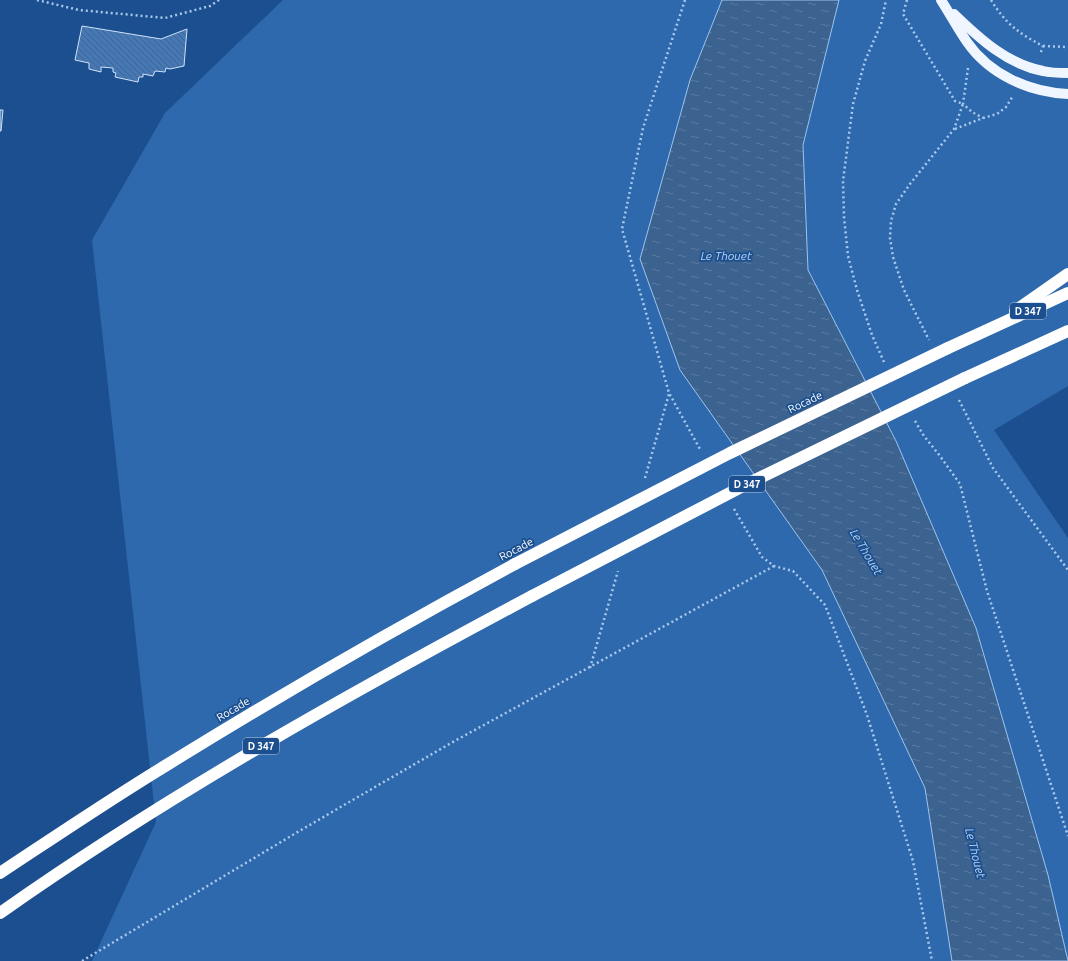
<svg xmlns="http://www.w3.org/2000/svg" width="1068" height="961" font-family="Ubuntu,sans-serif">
  <defs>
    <pattern id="water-ripples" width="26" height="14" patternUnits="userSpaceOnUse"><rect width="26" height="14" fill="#3c6290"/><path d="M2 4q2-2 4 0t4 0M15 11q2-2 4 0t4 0" fill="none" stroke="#597aa1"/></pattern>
    <pattern id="building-back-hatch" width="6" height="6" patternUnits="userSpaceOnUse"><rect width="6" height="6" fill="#4478b7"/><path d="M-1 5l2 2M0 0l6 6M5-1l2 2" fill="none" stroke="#486282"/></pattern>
  </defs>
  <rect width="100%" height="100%" fill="#1b4f8f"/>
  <!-- grass -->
  <polygon fill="#2e69ad" points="283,0 1068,0 1068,386 994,430 1068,538 1068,961 92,961 156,822 92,240 165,113"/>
  <!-- water -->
  <polygon fill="url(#water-ripples)" stroke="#9cc4f0" points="722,0 839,0 803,145 808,270 896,441 976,628 1048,875 1068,961 952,961 925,788 822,570 680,370 640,259 690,80"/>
  <!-- building -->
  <g fill="url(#building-back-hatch)" stroke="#cfe3fa">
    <polygon points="82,26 161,39 187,29 184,66 170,69 166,68 165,72 155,71 153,76 143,74 143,77 139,77 138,82 115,77 116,73 113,72 113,68 101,67 101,72 89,69 89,63 75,60"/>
    <polygon points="0,110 3,110 1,131 0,131"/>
  </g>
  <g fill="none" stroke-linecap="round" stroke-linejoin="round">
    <!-- path -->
    <g stroke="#a9c9ee" stroke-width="2.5" stroke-dasharray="2 3" stroke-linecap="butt">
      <polyline points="37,0 79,10 165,18 210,6 219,0"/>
      <polyline points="685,0 643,128 622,229 669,393 701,451"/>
      <polyline points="907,0 903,14 955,101 963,104 954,129 910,184 896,204 891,221 890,238 893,257 904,290 929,340"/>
      <path d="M991,0C1006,24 1018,33 1043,46L1040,55"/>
      <polyline points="1043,46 1068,47"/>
      <polyline points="968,68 963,104 972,112 983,118"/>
      <polyline points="955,129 983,118 997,114 1006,107 1013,96"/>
      <polyline points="884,362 872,335 857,290 848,256 844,217 843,181 853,104 865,61 881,24 886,0"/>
      <polyline points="959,400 993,468 1068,570"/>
      <polyline points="915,421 924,436 940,456 960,484 987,591 1068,836"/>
      <polyline points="645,478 669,394"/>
      <polyline points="734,509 762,557 774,566 793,571 825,605 867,715 913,861 932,961"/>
      <polyline points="590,668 618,571"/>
      <polyline points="82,961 301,830 451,743 774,566"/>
    </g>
    <!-- major -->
    <g stroke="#f0f6ff" stroke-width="10">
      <path d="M941,0C950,14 958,29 967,42C990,75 1029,92 1068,94"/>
      <path d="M954,14C980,39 1007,64 1043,71C1051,73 1060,73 1068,73"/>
    </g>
    <!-- highway -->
    <g stroke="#fff" stroke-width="12">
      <polyline points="1015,311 1068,274"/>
      <polyline points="948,348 1068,293"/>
      <polyline points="965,378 1068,331"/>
      <path d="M0,873C56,836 112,798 170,763C283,693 398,627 515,564"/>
      <path d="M0,913C169,794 350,693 532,596"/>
    </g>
    <!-- highway-bridge -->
    <g stroke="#fff" stroke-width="12">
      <polyline points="515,564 730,453 948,348"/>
      <polyline points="532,596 747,484 965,378"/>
    </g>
  </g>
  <g text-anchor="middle" stroke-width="3.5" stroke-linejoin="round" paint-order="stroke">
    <!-- shield labels -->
    <g fill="#1b4f8f" stroke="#bbcadd" stroke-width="1">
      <rect x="1010" y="303" width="36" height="16" rx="3"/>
      <rect x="729" y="476" width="36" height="16" rx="3"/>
      <rect x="243" y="738" width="36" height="16" rx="3"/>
    </g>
    <g font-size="10" font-weight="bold" fill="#fff">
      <text x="1028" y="315">D 347</text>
      <text x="747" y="488">D 347</text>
      <text x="261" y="750">D 347</text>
    </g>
    <!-- street labels -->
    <g font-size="11" fill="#fff" stroke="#1b4f8f">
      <text transform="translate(805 402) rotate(-26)" y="4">Rocade</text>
      <text transform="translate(516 549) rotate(-28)" y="4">Rocade</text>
      <text transform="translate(233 709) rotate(-31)" y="4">Rocade</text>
    </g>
    <!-- water labels -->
    <g font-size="12" font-style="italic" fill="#b5d3f5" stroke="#1b4f8f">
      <text x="726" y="260">Le Thouet</text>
      <text transform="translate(866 552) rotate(59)" y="4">Le Thouet</text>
      <text transform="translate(975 853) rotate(76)" y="4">Le Thouet</text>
    </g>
  </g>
</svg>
